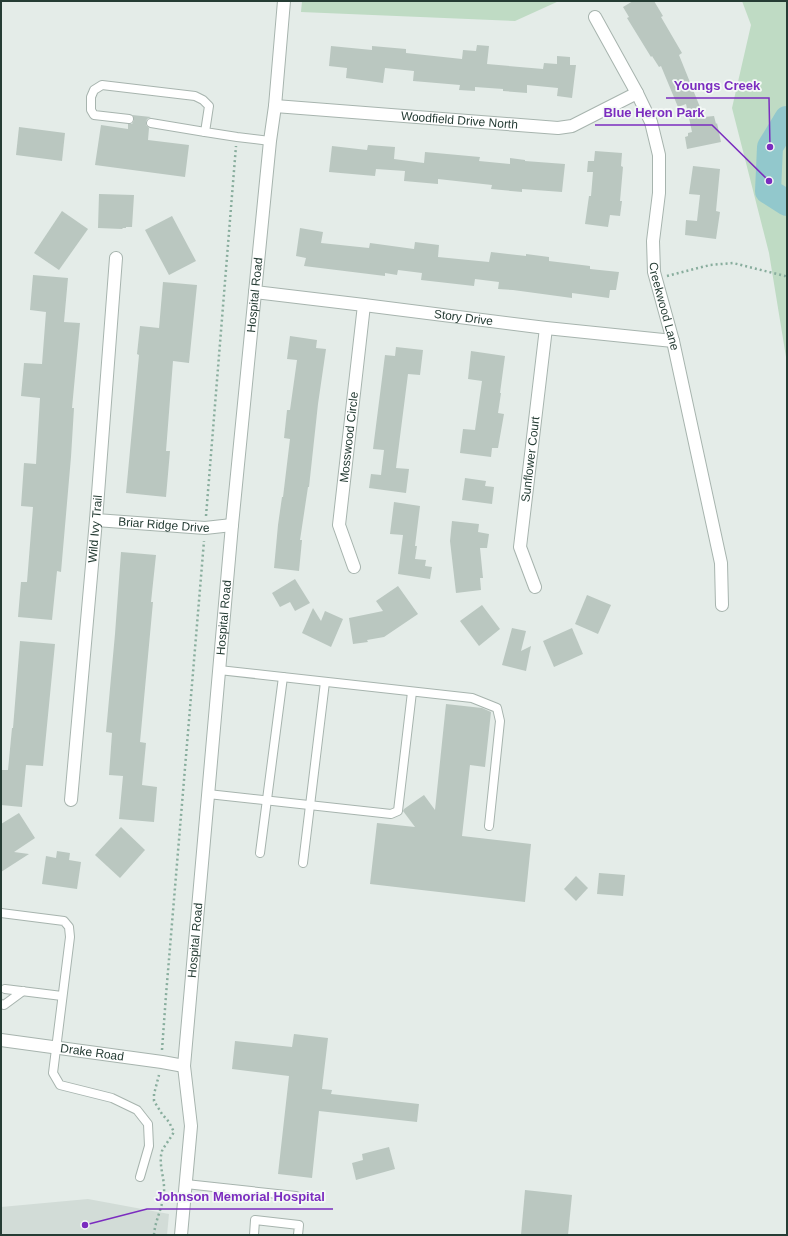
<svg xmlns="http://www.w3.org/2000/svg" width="788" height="1236" font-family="Arial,sans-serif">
  <rect width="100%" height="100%" fill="#e4ece8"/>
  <!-- built -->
  <polygon fill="#d2dcd7" points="88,1199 169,1214 167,1235 1,1235 1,1207"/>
  <!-- green -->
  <g fill="#bfdbc4">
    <polygon points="302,1 559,1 515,21 301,12"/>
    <polygon points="742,1 787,1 787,363 769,253 732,108 751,25"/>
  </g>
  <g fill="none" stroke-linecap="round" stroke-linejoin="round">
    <!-- river -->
    <polyline stroke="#92c8cc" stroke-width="26" points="787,119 770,147 768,191 787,203"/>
  </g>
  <!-- building -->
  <g fill="#bac7c0">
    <polygon points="633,1 654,1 663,16 661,17 682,53 679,55 704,117 714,116 716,124 717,123 721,142 687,149 685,137 688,136 688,133 692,132 686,104 678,107 661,66 659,67 652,56 651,57 627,18 629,17 623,7"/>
    <polygon points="477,45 489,46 487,64 543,69 544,63 557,64 557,56 570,57 570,65 576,65 572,98 557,96 558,88 527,85 527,93 503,91 503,89 475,87 475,91 459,90 460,85 413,81 414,71 385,68 383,83 369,81 346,78 347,68 329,66 331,46 372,50 372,46 406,49 406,53 462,59 463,50 476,51"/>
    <polygon points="132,115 151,117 147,119 146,122 146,125 149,128 148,140 189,145 185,177 95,165 101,125 128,129 128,124 132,124 134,120"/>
    <polygon points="19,127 65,133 62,161 16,155"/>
    <polygon points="368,145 395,147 394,159 424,163 425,152 480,157 479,161 510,164 510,158 525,160 525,161 565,164 562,192 522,189 522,192 491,189 492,185 438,179 438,184 404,181 405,171 376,169 375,176 329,172 332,146 367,150"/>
    <polygon points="595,151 622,153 621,166 623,167 620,201 622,201 620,216 610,215 608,227 585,224 589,196 591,196 593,172 587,172 588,161 594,161"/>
    <polygon points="693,166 720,169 716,211 720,212 716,239 685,235 686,220 697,221 700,195 689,194"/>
    <polygon points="99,194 134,195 132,227 126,227 126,228 123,228 122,229 98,228"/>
    <polygon points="62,211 88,229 59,270 34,253"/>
    <polygon points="172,216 196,261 169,275 145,230"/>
    <polygon points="300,228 323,232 321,243 369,248 370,243 414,249 415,242 439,245 438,257 489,262 491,252 526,256 526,254 549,257 549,261 590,266 590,269 619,272 616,290 610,290 609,298 572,293 572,298 513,290 498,289 499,282 475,279 474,286 421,280 422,273 398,270 397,275 385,273 385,276 304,266 306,258 296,256"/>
    <polygon points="33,275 68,278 64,322 80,323 72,408 74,408 71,457 61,572 57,571 52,620 18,617 21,582 27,582 33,507 21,506 24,463 36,464 40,398 21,396 24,363 42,364 46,312 30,310"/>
    <polygon points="163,282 197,285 189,363 173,361 166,451 170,451 166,497 126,493 139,355 137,354 140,326 159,328"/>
    <polygon points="290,336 317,340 316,348 326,349 318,404 309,487 308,487 300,540 302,540 299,571 274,568 278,525 282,497 283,497 290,439 284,438 287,410 290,410 297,360 287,359"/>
    <polygon points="396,347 423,350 420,375 408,374 396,468 409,469 406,493 369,488 371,474 381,475 384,450 373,449 385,355 395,356"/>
    <polygon points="471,351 505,356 500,393 501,393 498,413 504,414 498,448 492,448 491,457 460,453 463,429 475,430 482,381 468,379"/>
    <polygon points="465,478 486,481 485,486 494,487 492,504 462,500"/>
    <polygon points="394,502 420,506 415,546 417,546 415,559 426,560 425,566 432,567 430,579 398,574 403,535 390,534"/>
    <polygon points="452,521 479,524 478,532 489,534 487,548 480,548 483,578 480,578 481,590 456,593 450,541"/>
    <polygon points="121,552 156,555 151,602 153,602 140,742 146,743 142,785 157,787 154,822 119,819 123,776 109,775 112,733 106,732 115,634"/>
    <polygon points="295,579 310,603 295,611 290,602 280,607 272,593"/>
    <polygon points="398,586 418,614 384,637 367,640 368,642 353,644 349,618 383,611 376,601"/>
    <polygon points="587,595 611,605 598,634 575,624"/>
    <polygon points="482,605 500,629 479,646 460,621"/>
    <polygon points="313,608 321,621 325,611 343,619 331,647 302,633"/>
    <polygon points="512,628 526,631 521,651 531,646 526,671 502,665"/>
    <polygon points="572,628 583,654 554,667 543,641"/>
    <polygon points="20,641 55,644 43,766 26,765 22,807 1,805 1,770 8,770 12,728 13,728"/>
    <polygon points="446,704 482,708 491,712 485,767 470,765 462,836 531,844 525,902 370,884 377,823 415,827 403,811 404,809 424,795 435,810"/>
    <polygon points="19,813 35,838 14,852 29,854 1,872 1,824"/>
    <polygon points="121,827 145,850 120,878 95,855"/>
    <polygon points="57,851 70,853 69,860 81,862 77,889 42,884 46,856 56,858"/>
    <polygon points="599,873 625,875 623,896 597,894"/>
    <polygon points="576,876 588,888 576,901 564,889"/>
    <polygon points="294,1034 328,1038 322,1089 332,1090 331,1094 419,1104 417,1122 319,1111 312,1178 278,1174 289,1076 232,1069 235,1041 292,1047"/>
    <polygon points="389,1147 395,1169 356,1180 352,1163 363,1160 362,1154"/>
    <polygon points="525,1190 572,1195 568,1235 521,1235"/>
  </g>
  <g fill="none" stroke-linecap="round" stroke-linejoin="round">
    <!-- service casing -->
    <g stroke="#a7b4ae" stroke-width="10">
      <g id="service">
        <polyline points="129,119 94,115 91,110 91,97 94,90 102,85 195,96 203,100 209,106 205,132 237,137 270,141"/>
        <polyline points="151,123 205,132"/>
        <polyline points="219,670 472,698 497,708 500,721 489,826"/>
        <polyline points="208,794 391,814 398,811 412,692"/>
        <polyline points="260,853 283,677"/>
        <polyline points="303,863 325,682"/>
        <polyline points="1,913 64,921 69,927 70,937 53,1073 60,1085 112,1098 137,1110 148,1124 149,1146 140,1177"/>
        <polyline points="5,989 62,996"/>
        <polyline points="1,1004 4,1005 23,991"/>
        <polyline points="186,1184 296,1196"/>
        <polyline points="254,1235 255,1220 299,1225 298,1235"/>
      </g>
    </g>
    <!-- minor casing -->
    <g stroke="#a7b4ae" stroke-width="14">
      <g id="minor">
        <path id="s1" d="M595,17L637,93L651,122L659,155V193L653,241L654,272L673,341L721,563L722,605"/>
        <path id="s2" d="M275,106L558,128L572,126L637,93"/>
        <path id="s3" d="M255,292L364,305L546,328L673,341"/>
        <path id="s4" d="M96,520L205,528L232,525"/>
        <path id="s5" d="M354,567L339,525L364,305"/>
        <path id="s6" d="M535,587L520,547L546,328"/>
        <path id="s7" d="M71,800L96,520L116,258"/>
        <path id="s8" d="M1,1040L162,1062L184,1066"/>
        <path id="s9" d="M181,1235L191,1126L184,1066L232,525L270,141L275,106L284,1"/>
      </g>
    </g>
    <!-- path -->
    <g stroke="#88ad9d" stroke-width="2.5" stroke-dasharray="2 3" stroke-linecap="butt">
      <polyline points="667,276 710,265 733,263 785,276 787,278"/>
      <polyline points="206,516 236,146"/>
      <polyline points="162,1050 166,995 204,541"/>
      <path d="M154,1235C155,1220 163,1207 164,1192C165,1178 158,1165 162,1151C165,1145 170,1139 174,1132L169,1122L162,1114L154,1101V1094L159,1075"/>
    </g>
    <!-- service -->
    <use href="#service" stroke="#fff" stroke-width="8"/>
    <!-- minor -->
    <use href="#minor" stroke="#fff" stroke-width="12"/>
  </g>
  <g text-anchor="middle" stroke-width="3.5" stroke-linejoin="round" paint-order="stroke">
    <!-- street labels -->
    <g font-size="12" fill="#253c34" stroke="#f4f9f6">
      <text dy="4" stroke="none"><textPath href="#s2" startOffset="185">Woodfield Drive North</textPath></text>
      <text dy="4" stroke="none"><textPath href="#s9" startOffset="944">Hospital Road</textPath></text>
      <text dy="4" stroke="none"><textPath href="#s1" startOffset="306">Creekwood Lane</textPath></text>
      <text dy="4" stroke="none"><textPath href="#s3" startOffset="210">Story Drive</textPath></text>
      <text dy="4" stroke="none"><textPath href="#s5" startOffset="133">Mosswood Circle</textPath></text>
      <text dy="4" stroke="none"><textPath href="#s6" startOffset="131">Sunflower Court</textPath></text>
      <text dy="4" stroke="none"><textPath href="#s4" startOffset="68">Briar Ridge Drive</textPath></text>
      <text dy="4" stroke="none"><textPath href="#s7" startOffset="272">Wild Ivy Trail</textPath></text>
      <text dy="4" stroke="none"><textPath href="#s9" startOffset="620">Hospital Road</textPath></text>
      <text dy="4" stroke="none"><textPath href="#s9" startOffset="296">Hospital Road</textPath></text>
      <text dy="4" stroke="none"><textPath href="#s8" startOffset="92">Drake Road</textPath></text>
    </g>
  </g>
  <!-- callouts -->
  <path fill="none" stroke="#7b2cbf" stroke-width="1.5" d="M770 147L769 98H666M769 181L712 125H595M85 1225L147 1209H333"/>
  <g fill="#7b2cbf" stroke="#f4f9f6" stroke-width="1.5">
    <circle cx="770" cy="147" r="4"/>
    <circle cx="769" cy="181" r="4"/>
    <circle cx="85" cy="1225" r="4"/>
  </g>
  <g font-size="13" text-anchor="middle" font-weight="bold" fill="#7b2cbf" stroke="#f4f9f6" stroke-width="3.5" stroke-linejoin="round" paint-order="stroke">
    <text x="717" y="90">Youngs Creek</text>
    <text x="654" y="117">Blue Heron Park</text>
    <text x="240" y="1201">Johnson Memorial Hospital</text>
  </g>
  <!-- border -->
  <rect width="788" height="1236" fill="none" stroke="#253c34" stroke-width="4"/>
</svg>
